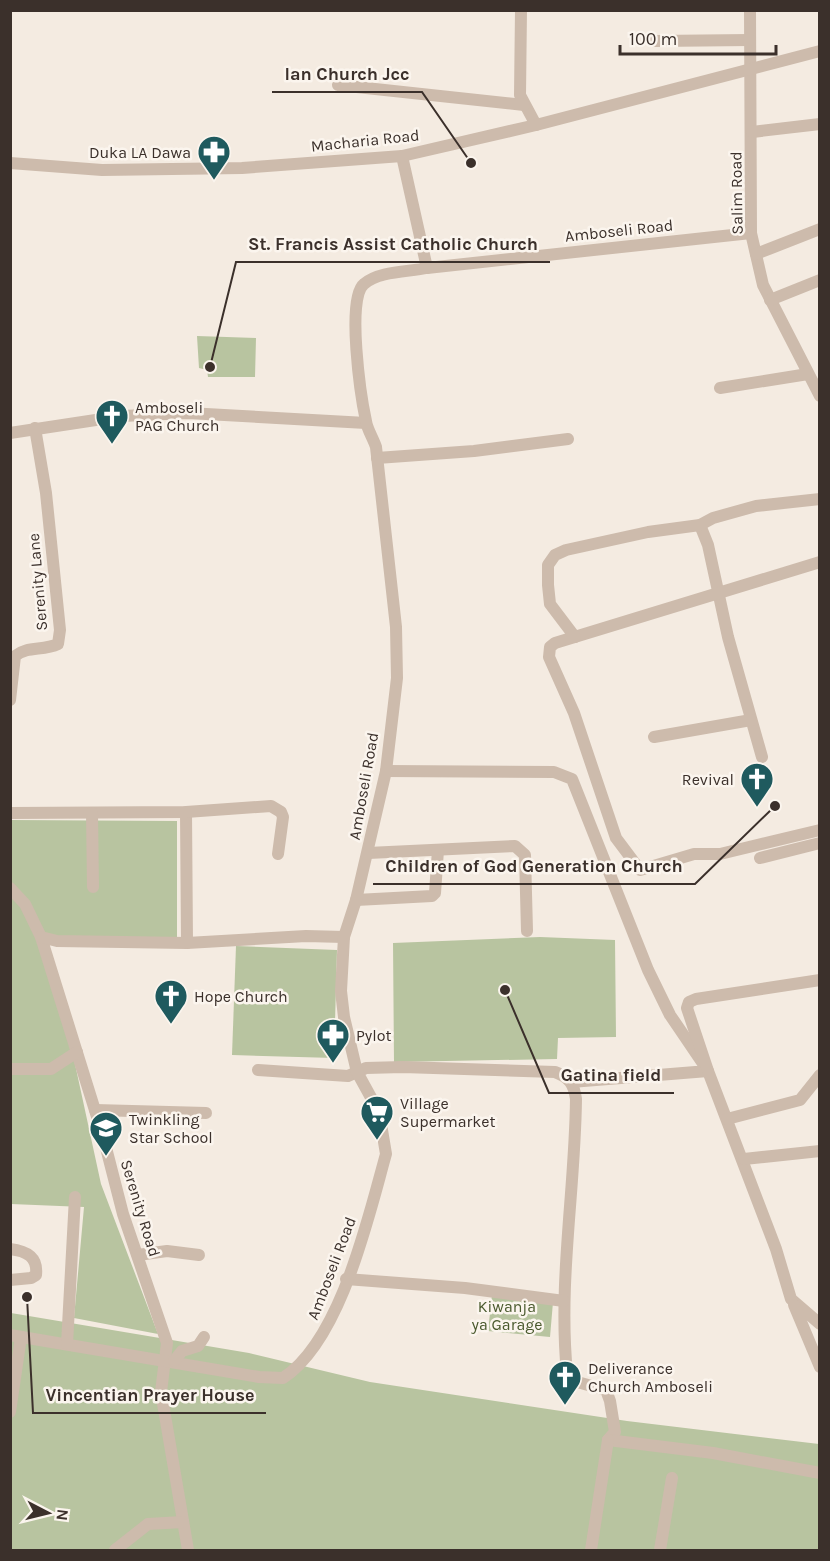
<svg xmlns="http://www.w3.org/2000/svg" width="830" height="1561" font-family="Karla,sans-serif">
  <rect width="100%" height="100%" fill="#f4ebe1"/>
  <!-- green -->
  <g fill="#b8c4a0">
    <polygon points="197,336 256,338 255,377 208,377 207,370 199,368"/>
    <polygon points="11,820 177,821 177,937 49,944 101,1184 158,1334 74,1318 84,1207 11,1204"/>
    <polygon points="540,937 615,940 616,1037 558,1038 557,1059 394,1062 393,943"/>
    <polygon points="236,946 337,950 334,1058 232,1055"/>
    <polygon points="492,1295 553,1302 550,1337 488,1331"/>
    <polygon points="11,1313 249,1353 370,1382 627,1421 819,1444 819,1550 11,1550"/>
  </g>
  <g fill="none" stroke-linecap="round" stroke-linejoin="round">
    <!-- street -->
    <g stroke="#cdbbac" stroke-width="12">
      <polyline points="521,10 520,95 536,125"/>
      <polyline points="750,10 751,233 763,285 820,396"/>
      <polyline points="655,41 750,40"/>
      <polyline points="338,85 524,105"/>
      <polyline points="752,132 820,124"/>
      <polyline points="402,156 427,268"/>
      <polyline points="10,163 102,170 242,168 402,156 536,125 820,51"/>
      <polyline points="756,254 820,229"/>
      <polyline points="770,300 820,280"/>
      <polyline points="720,388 808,374"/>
      <polyline points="10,433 122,416 188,413 366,423"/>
      <polyline points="377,458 474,451 568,439"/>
      <polyline points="700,525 708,545 728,637 762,757"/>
      <polyline points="820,562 555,643 550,647 549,657 574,713 616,838 640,870 694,854 720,854 820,830"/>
      <polyline points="575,637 550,604 548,585 548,565 555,555 566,550 648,532 700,525 713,518 756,506 820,499"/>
      <path d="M10,700L15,656C27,646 43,651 58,644L60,630L46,493L35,428"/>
      <polyline points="654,737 751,720"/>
      <polyline points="386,771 554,772 572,779 648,970 670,1015 708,1071 571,1082"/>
      <polyline points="186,812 187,943"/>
      <polyline points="10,813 186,812 271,806 281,812 283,817 278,854"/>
      <polyline points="92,813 93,887"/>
      <polyline points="368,853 515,846 525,855 527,931"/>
      <polyline points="760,858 820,843"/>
      <polyline points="10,888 25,904 41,937 103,1136 123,1214 167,1343 161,1392 188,1550"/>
      <polyline points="356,900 432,896 435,893 438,850"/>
      <polyline points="41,937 57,941 187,943 306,936 344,937"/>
      <polyline points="820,980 696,999 689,1002 687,1008 708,1071 776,1249 791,1299 820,1324"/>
      <polyline points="10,1069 51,1069 77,1052"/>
      <path d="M258,1070L348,1076L366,1068L403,1067L555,1072C569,1077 574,1084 576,1099C575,1191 558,1282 567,1373L570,1380L606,1390L610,1401L615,1432L608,1440"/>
      <polyline points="95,1110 206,1113"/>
      <polyline points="727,1119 800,1100 820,1075"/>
      <polyline points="744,1159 820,1151"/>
      <path d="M10,1249C27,1251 38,1257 36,1275L31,1278L10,1280"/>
      <polyline points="138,1255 167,1251 199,1255"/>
      <polyline points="346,1279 465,1288 564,1301"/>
      <polyline points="794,1305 820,1367"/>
      <path d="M10,1335L259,1377L283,1378C341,1340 368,1218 386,1154L379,1112L357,1072L344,1017L341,991L344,937L356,900L386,771L397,678L396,627L376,447C373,438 367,429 366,421C361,398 346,298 364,284C379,271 408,272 427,268L751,233"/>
      <polyline points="67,1344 75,1197"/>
      <polyline points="174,1361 182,1351 198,1346 204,1337"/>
      <polyline points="10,1412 21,1337"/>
      <polyline points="608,1440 713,1453 820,1473"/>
      <polyline points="115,1550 148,1524 183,1522"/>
      <polyline points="591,1550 608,1440"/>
      <polyline points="660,1550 672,1478"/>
    </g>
  </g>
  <!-- icons -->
  <defs>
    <g id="pharmacy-pin" transform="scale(1.725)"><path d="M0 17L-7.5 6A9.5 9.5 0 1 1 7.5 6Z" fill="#1f5a5e" stroke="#fbf5ee"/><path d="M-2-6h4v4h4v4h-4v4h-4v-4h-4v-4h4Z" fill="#fff"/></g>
    <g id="church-pin" transform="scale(1.725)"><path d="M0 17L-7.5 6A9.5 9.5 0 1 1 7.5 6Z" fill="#1f5a5e" stroke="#fbf5ee"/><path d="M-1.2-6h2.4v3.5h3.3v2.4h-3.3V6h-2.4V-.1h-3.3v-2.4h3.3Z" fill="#fff"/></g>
    <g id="supermarket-pin" transform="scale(1.725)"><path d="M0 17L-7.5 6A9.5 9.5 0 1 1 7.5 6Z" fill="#1f5a5e" stroke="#fbf5ee"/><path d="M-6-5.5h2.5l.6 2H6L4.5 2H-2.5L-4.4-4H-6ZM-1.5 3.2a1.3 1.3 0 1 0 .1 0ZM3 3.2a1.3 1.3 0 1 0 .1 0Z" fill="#fff"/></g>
    <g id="school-pin" transform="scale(1.725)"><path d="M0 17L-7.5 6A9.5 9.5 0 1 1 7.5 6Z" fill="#1f5a5e" stroke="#fbf5ee"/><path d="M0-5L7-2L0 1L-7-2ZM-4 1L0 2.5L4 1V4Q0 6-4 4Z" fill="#fff"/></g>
  </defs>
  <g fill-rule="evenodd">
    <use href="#pharmacy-pin" x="214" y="152"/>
    <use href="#church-pin" x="112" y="416"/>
    <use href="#church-pin" x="757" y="779"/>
    <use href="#church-pin" x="171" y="996"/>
    <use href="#pharmacy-pin" x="333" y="1035"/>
    <use href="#supermarket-pin" x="377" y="1112"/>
    <use href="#school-pin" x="106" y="1128"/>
    <use href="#church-pin" x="565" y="1377"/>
  </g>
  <g text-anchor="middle" stroke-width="5" stroke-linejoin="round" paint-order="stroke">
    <!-- street labels -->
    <g font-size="16" fill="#3b302b" stroke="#fbf5ee">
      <text transform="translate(365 140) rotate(-6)" y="6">Macharia Road</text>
      <text transform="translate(736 193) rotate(-91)" y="6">Salim Road</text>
      <text transform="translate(619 230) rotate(-6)" y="6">Amboseli Road</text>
      <text transform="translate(37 582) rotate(-95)" y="6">Serenity Lane</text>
      <text transform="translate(363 786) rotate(-80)" y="6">Amboseli Road</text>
      <text transform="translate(141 1208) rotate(73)" y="6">Serenity Road</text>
      <text transform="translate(331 1268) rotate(-69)" y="6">Amboseli Road</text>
    </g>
    <!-- poi labels -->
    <g font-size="16" fill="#3b302b" stroke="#fbf5ee" text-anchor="start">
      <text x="191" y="158" text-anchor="end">Duka LA Dawa</text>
      <text x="135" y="413">Amboseli<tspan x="135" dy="18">PAG Church</tspan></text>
      <text x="734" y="785" text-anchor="end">Revival</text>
      <text x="194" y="1002">Hope Church</text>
      <text x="356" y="1041">Pylot</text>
      <text x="400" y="1109">Village<tspan x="400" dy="18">Supermarket</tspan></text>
      <text x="129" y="1125">Twinkling<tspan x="129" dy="18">Star School</tspan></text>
      <text x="588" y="1374">Deliverance<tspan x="588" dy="18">Church Amboseli</tspan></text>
    </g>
    <!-- park labels -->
    <g font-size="16" fill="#4a5a2e" stroke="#fbf5ee">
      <text x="507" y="1312">Kiwanja<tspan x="507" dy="18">ya Garage</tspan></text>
    </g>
  </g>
  <!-- callouts -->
  <path fill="none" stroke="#3b302b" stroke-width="2" d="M471 163L422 92H272M210 367L236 262H550M775 806L695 884H373M505 990L549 1093H674M27 1297L33 1413H266"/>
  <g fill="#3b302b" stroke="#fbf5ee" stroke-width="2">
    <circle cx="471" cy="163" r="6"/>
    <circle cx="210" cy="367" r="6"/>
    <circle cx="775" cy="806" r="6"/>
    <circle cx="505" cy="990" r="6"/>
    <circle cx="27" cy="1297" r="6"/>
  </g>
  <g font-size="18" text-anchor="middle" font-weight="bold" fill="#3b302b" stroke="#fbf5ee" stroke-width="5" stroke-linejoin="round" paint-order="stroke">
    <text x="347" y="80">Ian Church Jcc</text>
    <text x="393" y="250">St. Francis Assist Catholic Church</text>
    <text x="534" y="872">Children of God Generation Church</text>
    <text x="611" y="1081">Gatina field</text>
    <text x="150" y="1401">Vincentian Prayer House</text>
  </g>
  <!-- border -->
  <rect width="830" height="1561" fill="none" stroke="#3b302b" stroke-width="24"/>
  <!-- north arrow -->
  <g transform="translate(48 1513) rotate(97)" stroke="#fbf5ee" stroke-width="4.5" paint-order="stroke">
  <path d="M0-4.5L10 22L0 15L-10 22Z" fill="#3b302b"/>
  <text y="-9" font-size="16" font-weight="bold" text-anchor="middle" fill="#3b302b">N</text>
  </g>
  <!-- scale -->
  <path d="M620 45v9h156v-9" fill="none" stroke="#3b302b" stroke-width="3"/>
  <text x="629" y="45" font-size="18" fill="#3b302b" stroke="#fbf5ee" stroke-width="4.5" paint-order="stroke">100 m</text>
</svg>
